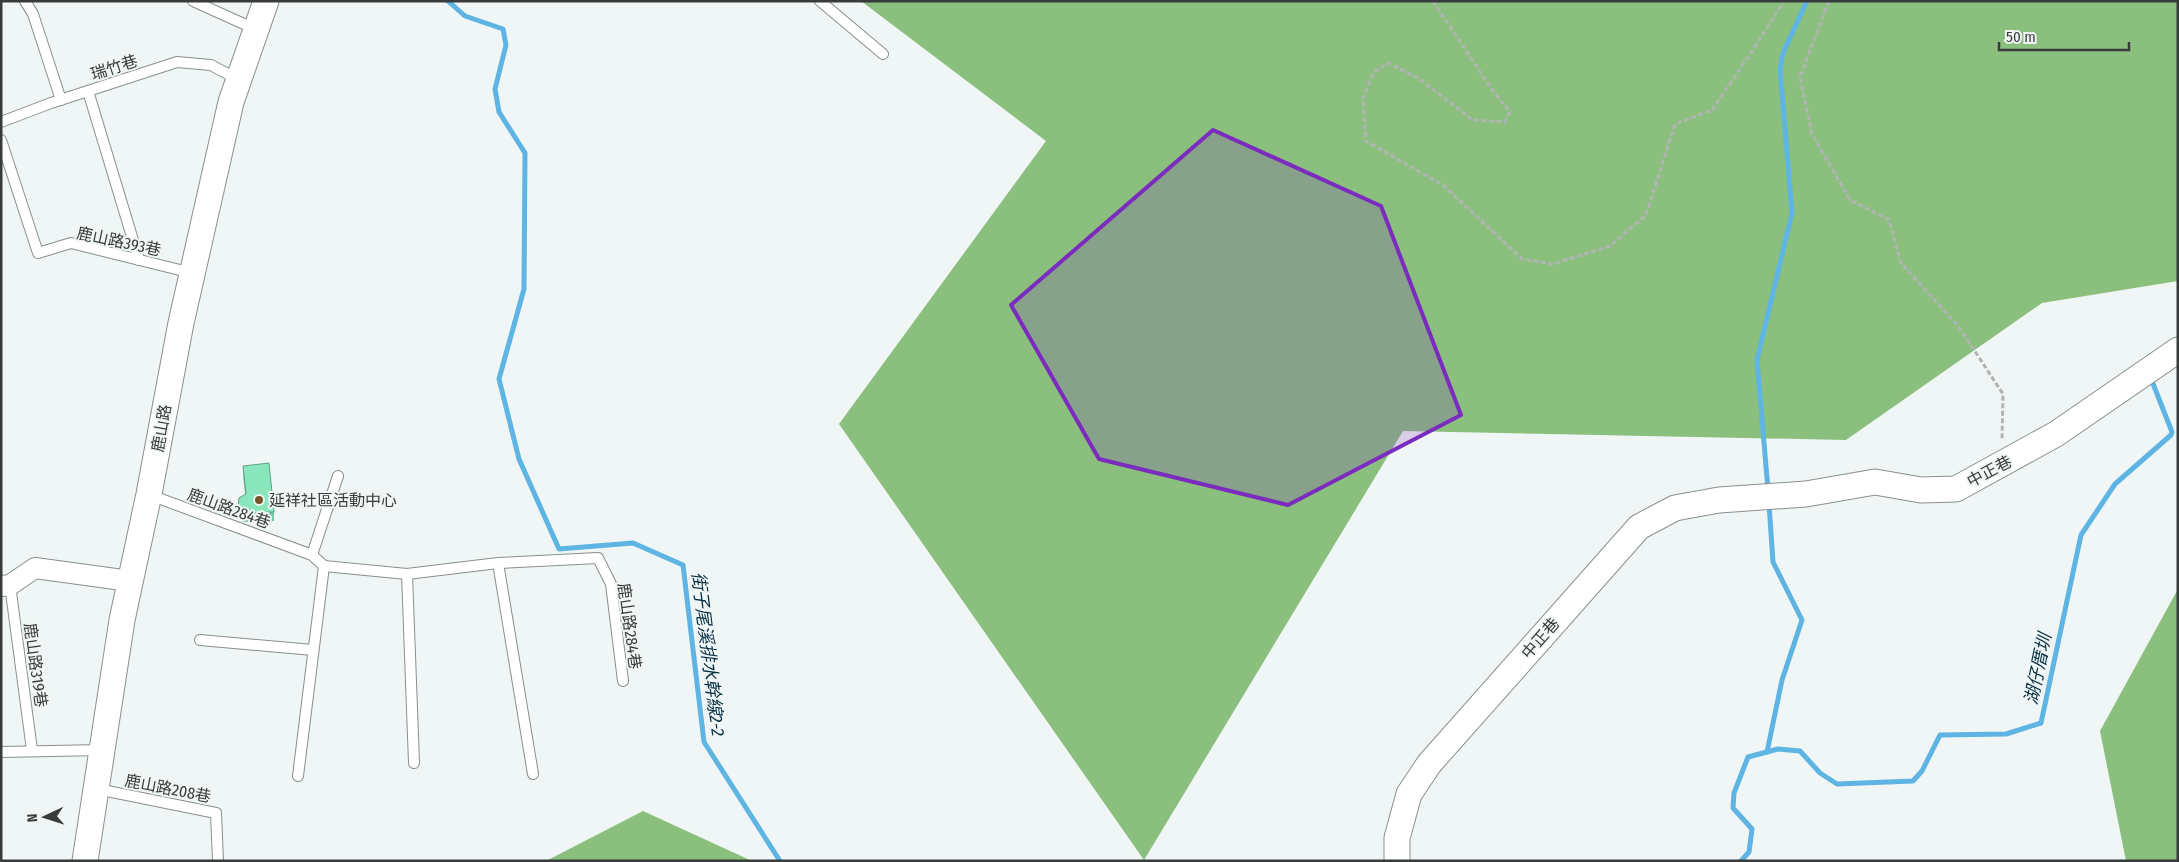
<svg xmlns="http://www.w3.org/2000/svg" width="2179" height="862" font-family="'Fira Sans Condensed','Noto Sans TC',sans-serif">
  <rect width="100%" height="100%" fill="#f0f6f5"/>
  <!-- forest -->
  <g fill="#8abf7d">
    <polygon points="861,1 2178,1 2178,281 2042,303 1846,440 1403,431 1144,860 839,424 1046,141"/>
    <polygon points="2178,589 2178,861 2126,861 2100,731"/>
    <polygon points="643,811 752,861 546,861"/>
  </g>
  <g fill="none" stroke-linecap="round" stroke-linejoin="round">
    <!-- stream -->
    <g stroke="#5eb4e3" stroke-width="5">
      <polyline points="448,1 465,16 503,29 506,45 495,89 499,112 525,153 524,289 499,379 519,459 559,549 633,543 683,565 704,742 780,861"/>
      <polyline points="1768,490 1757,360 1792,213 1780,69 1783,53 1807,1"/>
      <polyline points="1767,752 1782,680 1802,620 1773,562 1769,504"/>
      <polyline points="1741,861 1749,852 1752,829 1733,808 1734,793 1748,757 1778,749 1800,751 1820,773 1837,784 1913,781 1922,771 1940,735 2006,734 2041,723 2081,535 2115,484 2171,435 2172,432 2150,376"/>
    </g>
    <!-- service casing -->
    <g stroke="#898f8f" stroke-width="12">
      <g id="service">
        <polyline points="25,1 33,14 61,100"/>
        <polyline points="193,1 255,29"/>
        <polyline points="820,1 883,54"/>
        <polyline points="88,91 139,260"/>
        <polyline points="1,122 51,103 177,62 211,65 237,79"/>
        <polyline points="1,140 38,253 71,243 192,273"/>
        <polyline points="150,495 312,555 324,566 407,574 498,563 598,558 611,584 623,681"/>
        <polyline points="312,555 338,476"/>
        <polyline points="498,563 533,774"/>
        <polyline points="407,574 414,763"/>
        <polyline points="10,585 32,750"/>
        <polyline points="200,640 313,650"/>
        <polyline points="1,752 102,750"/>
        <polyline points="298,776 324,566"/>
        <polyline points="97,789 216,813 218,861"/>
      </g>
    </g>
    <!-- minor casing -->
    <g stroke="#898f8f" stroke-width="22">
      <polyline id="minor" points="1,586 10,585 35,568 130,581"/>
    </g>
    <!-- tertiary casing -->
    <g stroke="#898f8f" stroke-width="27">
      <g id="tertiary">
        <polyline points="85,861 122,620 149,494 181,323 231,102 266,1"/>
        <polyline points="1397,861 1397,838 1409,794 1429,764 1639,527 1675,508 1719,500 1806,494 1875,482 1921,490 1956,489 2056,434 2178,350"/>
      </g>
    </g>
    <!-- path -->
    <g stroke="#b0b5b4" stroke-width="3" stroke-dasharray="5 2.5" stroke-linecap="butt">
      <polyline points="1433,1 1492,90 1510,112 1505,122 1473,120 1418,78 1388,63 1373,73 1363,99 1366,141 1443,185 1522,259 1553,264 1610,246 1646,215 1675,124 1712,110 1751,53 1784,1"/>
      <polyline points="1829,1 1800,77 1812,134 1850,200 1889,220 1901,263 1959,327 2003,394 2002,440"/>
    </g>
    <!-- service -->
    <use href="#service" stroke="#fff" stroke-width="10"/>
    <!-- minor -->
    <use href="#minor" stroke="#fff" stroke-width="20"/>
    <!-- tertiary -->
    <use href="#tertiary" stroke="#fff" stroke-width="25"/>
  </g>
  <!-- wall -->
  <polygon fill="#77c6a2" points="243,466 274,512 274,521 243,522 238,516 238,507 245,494 243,475"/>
  <!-- building -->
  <polygon fill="#8ae6bc" stroke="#61a184" points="269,463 274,512 243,513 238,507 239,498 246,494 243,466"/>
  <!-- marked area -->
  <path fill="#7b2cbf" fill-opacity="0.2" stroke="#7b2cbf" stroke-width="4" stroke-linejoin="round" d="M1213,130L1381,206L1461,415L1288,505L1099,459L1011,305Z"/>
  <!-- markers -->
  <circle fill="#76532b" stroke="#f0f6f5" stroke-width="2" cx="259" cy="500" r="5"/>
  <g text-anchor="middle" stroke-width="4" stroke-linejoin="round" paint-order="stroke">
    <!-- street labels -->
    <g font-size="16" fill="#383b3b" stroke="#f0f6f5">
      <text transform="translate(114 67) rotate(-18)" y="6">瑞竹巷</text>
      <text transform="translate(119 241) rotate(12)" y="6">鹿山路393巷</text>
      <text transform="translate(161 428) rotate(-80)" y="6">鹿山路</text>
      <text transform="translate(1989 471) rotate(-28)" y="6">中正巷</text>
      <text transform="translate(229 508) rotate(20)" y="6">鹿山路284巷</text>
      <text transform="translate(630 626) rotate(82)" y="6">鹿山路284巷</text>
      <text transform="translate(1540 638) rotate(-49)" y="6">中正巷</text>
      <text transform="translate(36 665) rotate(82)" y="6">鹿山路319巷</text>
      <text transform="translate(168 788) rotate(11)" y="6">鹿山路208巷</text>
    </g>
    <!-- poi labels -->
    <g font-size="16" fill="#383b3b" stroke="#f0f6f5" text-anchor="start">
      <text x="269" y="506">延祥社區活動中心</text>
    </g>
    <!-- water labels -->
    <g font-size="18" font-style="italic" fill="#093144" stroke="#f0f6f5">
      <text transform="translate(708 654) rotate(83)" y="6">街子尾溪排水幹線2-2</text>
      <text transform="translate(2038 669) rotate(-78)" y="6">湖仔厝圳</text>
    </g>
  </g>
  <!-- border -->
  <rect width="2179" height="862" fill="none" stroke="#383b3b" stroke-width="5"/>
  <!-- north arrow -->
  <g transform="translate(45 817) rotate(266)" stroke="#f0f6f5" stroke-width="4" paint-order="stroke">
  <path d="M0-4L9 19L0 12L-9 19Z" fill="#383b3b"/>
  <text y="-8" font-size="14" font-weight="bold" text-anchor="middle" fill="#383b3b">N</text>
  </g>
  <!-- scale -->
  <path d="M1999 42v8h130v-8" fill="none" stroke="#383b3b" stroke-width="2.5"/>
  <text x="2006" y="42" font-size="15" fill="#383b3b" stroke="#f0f6f5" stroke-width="4" paint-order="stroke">50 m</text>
</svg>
